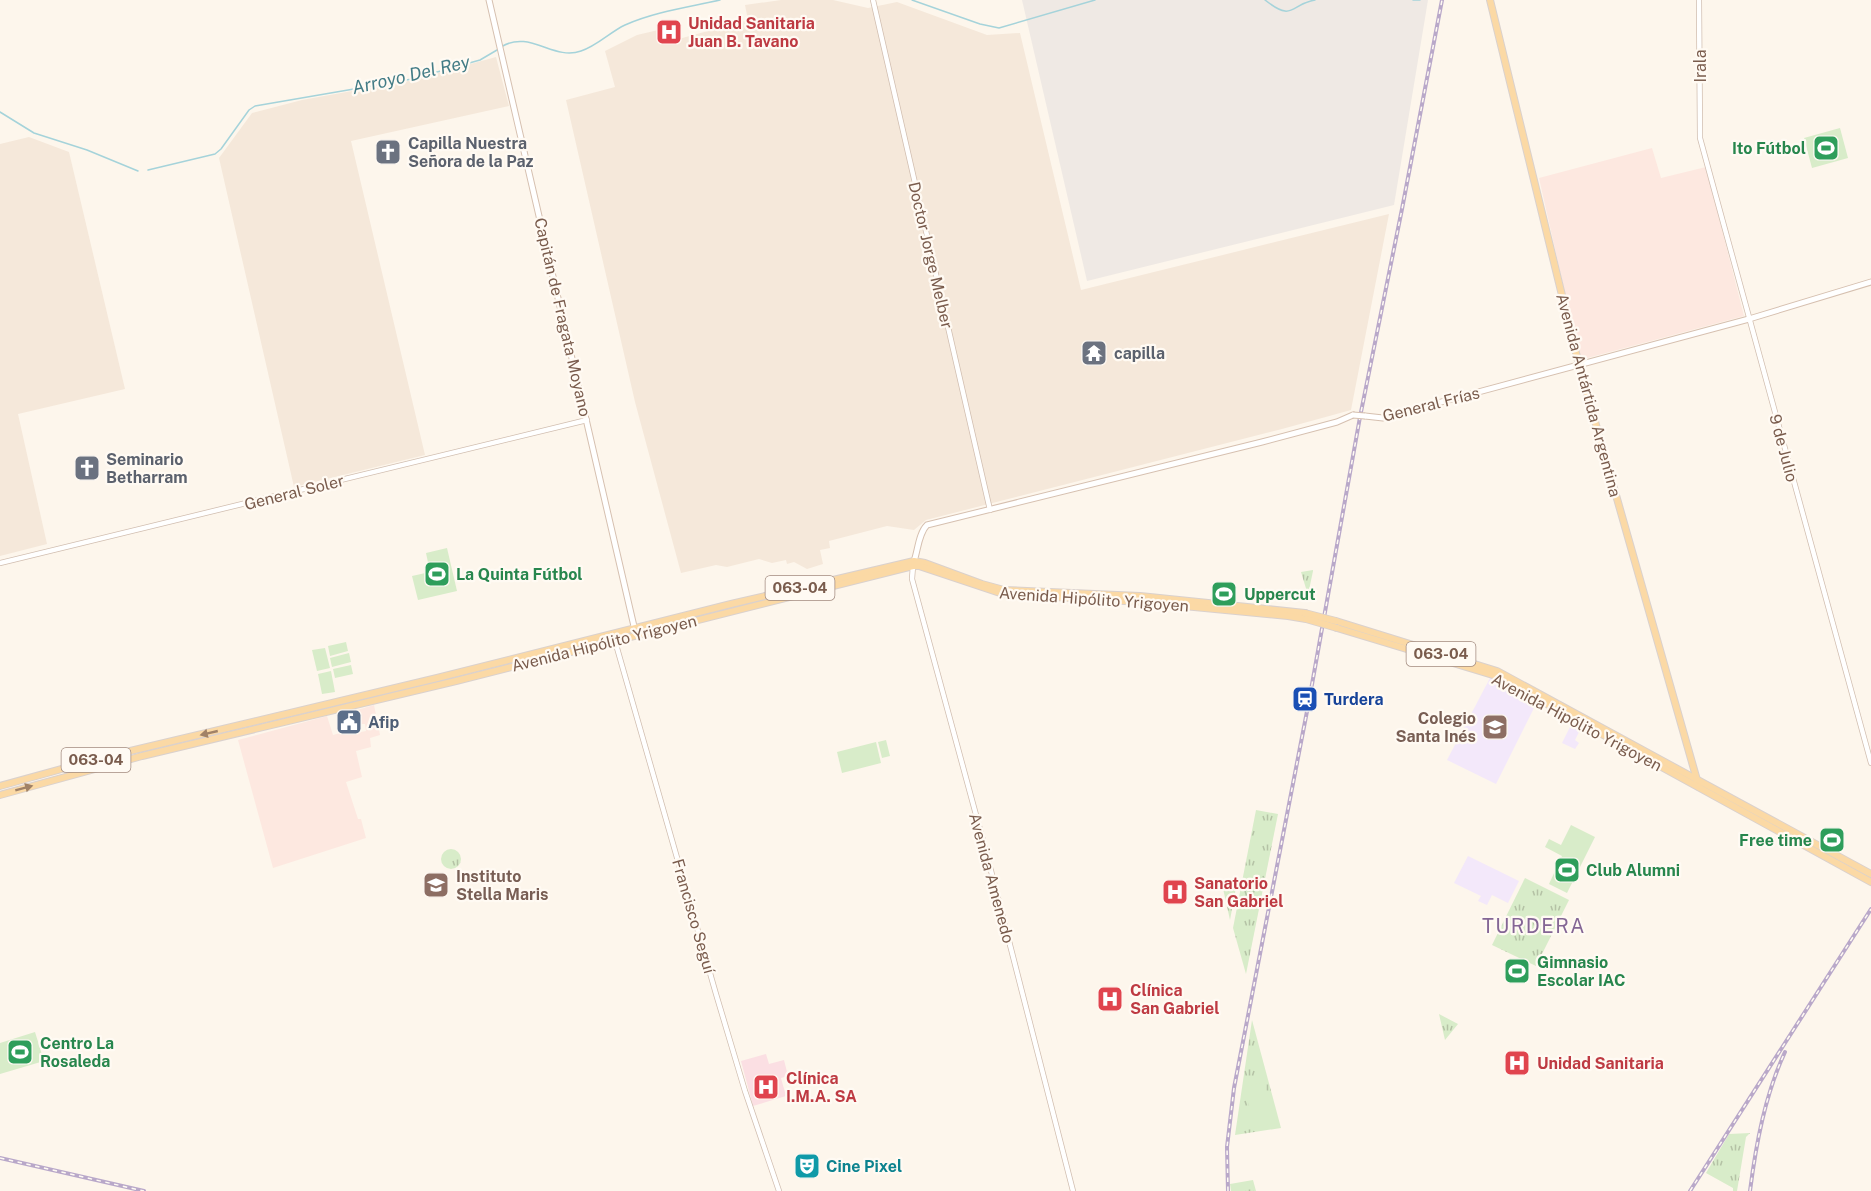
<svg xmlns="http://www.w3.org/2000/svg" width="1871" height="1191" font-family="'Public Sans',sans-serif">
  <defs>
    <pattern id="park-tufts" width="24" height="20" patternUnits="userSpaceOnUse" patternTransform="scale(1.5)"><rect width="24" height="20" fill="#d8ecc9"/><path d="M3 7l-1-3M5 7V3M7 7l1-3M15 17l-1-3M17 17v-4M19 17l1-3" fill="none" stroke="#b4c2a5"/></pattern>
  </defs>
  <rect width="100%" height="100%" fill="#fdf6ec"/>
  <!-- residential -->
  <g fill="#f5e8da">
    <polygon points="781,0 833,0 868,8 897,2 987,35 1020,33 1081,290 1389,214 1351,410 1282,429 926,520 914,530 887,526 829,541 830,548 820,550 823,564 807,569 794,562 787,564 786,560 772,563 759,559 727,567 716,565 681,573 635,402 566,100 615,87 605,51 637,35 671,27 675,40 748,20 745,5"/>
    <polygon points="496,57 509,106 351,141 425,455 294,487 219,158 252,113 302,100 408,81"/>
    <polygon points="29,137 69,152 125,389 18,414 47,544 0,556 0,144"/>
  </g>
  <!-- commercial -->
  <g fill="#fde8e0">
    <polygon points="1652,148 1661,178 1706,167 1744,316 1580,360 1539,178"/>
    <polygon points="374,705 380,735 370,738 371,747 356,751 362,777 346,782 358,819 361,819 366,838 273,868 238,740 327,716 333,735 344,732 346,735 366,731 365,724 361,724 357,710"/>
  </g>
  <!-- industrial -->
  <polygon fill="#efe9e4" points="1022,0 1428,0 1394,205 1087,281"/>
  <!-- education -->
  <g fill="#f3e8fa">
    <polygon points="1491,676 1537,702 1496,784 1447,760"/>
    <polygon points="1571,725 1580,730 1575,740 1579,743 1575,749 1562,743"/>
    <polygon points="1468,856 1519,881 1508,903 1492,895 1487,905 1478,901 1481,896 1454,883"/>
  </g>
  <!-- medical -->
  <polygon fill="#fbdfe3" points="766,1054 769,1064 784,1060 788,1076 781,1078 786,1096 753,1106 741,1061"/>
  <!-- park -->
  <g fill="url(#park-tufts)">
    <polygon points="1313,570 1313,571 1308,595 1301,572"/>
    <polygon points="1256,810 1278,814 1246,974 1233,928"/>
    <circle cx="451" cy="859" r="10"/>
    <polygon points="1525,878 1569,900 1536,966 1492,945"/>
    <polygon points="1237,882 1230,920 1222,884"/>
    <polygon points="1439,1014 1458,1024 1445,1040"/>
    <polygon points="1252,1020 1281,1128 1235,1135"/>
    <polygon points="1750,1133 1746,1137 1737,1191 1733,1191 1733,1188 1706,1173 1729,1134"/>
    <polygon points="1253,1180 1256,1191 1231,1191 1230,1184"/>
  </g>
  <!-- pitch -->
  <g fill="#d8ecc9">
    <polygon points="1840,128 1848,158 1812,168 1804,138"/>
    <polygon points="447,548 457,591 418,600 412,576 430,572 426,553"/>
    <polygon points="346,642 348,651 330,656 328,646"/>
    <polygon points="325,648 330,668 317,671 312,650"/>
    <polygon points="349,653 351,662 332,667 330,658"/>
    <polygon points="351,665 353,674 335,678 333,669"/>
    <polygon points="331,671 335,692 322,694 318,674"/>
    <polygon points="886,740 890,756 882,758 878,742"/>
    <polygon points="876,742 881,763 842,773 837,752"/>
    <polygon points="1571,825 1595,837 1567,893 1549,884 1562,856 1545,847 1549,839 1561,845"/>
    <polygon points="35,1032 44,1061 0,1074 0,1043"/>
    <polygon points="1264,1082 1275,1123 1255,1128 1244,1087"/>
  </g>
  <g fill="none" stroke-linecap="round" stroke-linejoin="round">
    <!-- stream -->
    <g stroke="#a5d3da" stroke-width="1.5">
      <polyline points="912,0 980,24 999,28 1095,0"/>
      <path d="M1265,0C1294,23 1290,4 1315,0"/>
      <polyline points="1413,0 1420,0"/>
      <path d="M501,47C530,29 553,61 581,51C597,46 610,32 625,25C654,12 689,7 720,0"/>
      <polyline points="0,112 34,133 87,150 138,171"/>
      <polyline points="148,170 215,154 221,149 249,110 255,106 412,79 480,60 497,50"/>
    </g>
    <!-- tertiary casing -->
    <g stroke="#d1beb0" stroke-width="6">
      <g id="tertiary">
        <polyline points="873,0 990,510"/>
        <polyline points="1699,0 1700,138 1871,763"/>
        <polyline points="0,563 587,420"/>
        <polyline points="913,566 912,579 988,859 1073,1191"/>
        <polyline points="613,634 716,994 745,1091 779,1191"/>
      </g>
    </g>
    <!-- secondary casing -->
    <g stroke="#d6c0b0" stroke-width="7">
      <g id="secondary">
        <polyline points="489,0 636,635"/>
        <polyline points="1365,416 1383,418 1419,408 1749,319 1871,282"/>
        <path d="M913,564C918,552 918,534 927,525L1262,442L1337,422L1353,415"/>
      </g>
    </g>
    <!-- primary casing -->
    <g stroke="#dad1cd" stroke-width="8">
      <g id="primary">
        <polyline points="1490,0 1579,365 1699,787"/>
        <polyline points="1336,621 1497,671 1871,874"/>
        <polyline points="1337,628 1496,676 1871,882"/>
        <polyline points="0,786 105,757 437,678 731,604 914,561 925,563 982,584 1004,590 1140,596 1305,613"/>
        <polyline points="0,795 142,756 456,681 913,566 919,566 1003,594 1142,602 1288,616 1306,619"/>
      </g>
    </g>
    <!-- tertiary -->
    <use href="#tertiary" stroke="#fff" stroke-width="4.5"/>
    <!-- secondary -->
    <use href="#secondary" stroke="#fff" stroke-width="5"/>
    <!-- primary -->
    <use href="#primary" stroke="#fbd9a5" stroke-width="6"/>
    <!-- rail casing -->
    <g stroke="#b9a8c9" stroke-width="4">
      <g id="rail">
        <polyline points="0,1158 144,1191"/>
        <polyline points="1228,1191 1227,1147 1234,1088 1309,701 1360,417 1402,209 1442,0"/>
        <polyline points="1690,1191 1871,909"/>
        <path d="M1750,1191C1756,1144 1765,1095 1785,1052"/>
      </g>
    </g>
    <!-- rail -->
    <use href="#rail" stroke="#fffaf3" stroke-width="1.5" stroke-dasharray="4.5" stroke-linecap="butt"/>
    <!-- secondary-bridge casing -->
    <g stroke="#d6c0b0" stroke-width="7" stroke-linecap="butt">
      <polyline id="secondary-bridge" points="1353,415 1365,416"/>
    </g>
    <!-- primary-bridge casing -->
    <g stroke="#dad1cd" stroke-width="8" stroke-linecap="butt">
      <g id="primary-bridge">
        <polyline points="1305,613 1336,621"/>
        <polyline points="1306,619 1337,628"/>
      </g>
    </g>
    <!-- secondary-bridge -->
    <use href="#secondary-bridge" stroke="#fff" stroke-width="5"/>
    <!-- primary-bridge -->
    <use href="#primary-bridge" stroke="#fbd9a5" stroke-width="6"/>
  </g>
  <!-- one-way arrows -->
  <defs><path id="oneway-solid" d="M-6-.8H1V-3.2L6.5 0L1 3.2V.8H-6Z" transform="scale(1.5)"/></defs>
  <g fill="#a18267">
    <use href="#oneway-solid" transform="translate(209 733) rotate(167)"/>
    <use href="#oneway-solid" transform="translate(24 788) rotate(-15)"/>
  </g>
  <!-- icons -->
  <defs>
    <g id="hospital-square" transform="scale(1.35)"><rect x="-9" y="-9" width="18" height="18" rx="4" fill="#e0444e" stroke="#fffaf3"/><path d="M-5-5h3v3.5h4V-5h3V5h-3V1.5h-4V5h-3Z" fill="#fff"/></g>
    <g id="stadium-square" transform="scale(1.35)"><rect x="-9" y="-9" width="18" height="18" rx="4" fill="#2e9e5b" stroke="#fffaf3"/><path d="M0-5a6.5 5 0 1 0 0 10a6.5 5 0 1 0 0-10ZM-3.5-1.8h7v3.6h-7Z" fill="#fff"/></g>
    <g id="church-square" transform="scale(1.35)"><rect x="-9" y="-9" width="18" height="18" rx="4" fill="#6b7280" stroke="#fffaf3"/><path d="M-1.2-6h2.4v3.5h3.3v2.4h-3.3V6h-2.4V-.1h-3.3v-2.4h3.3Z" fill="#fff"/></g>
    <g id="temple-square" transform="scale(1.35)"><rect x="-9" y="-9" width="18" height="18" rx="4" fill="#6b7280" stroke="#fffaf3"/><path d="M0-6L5-2H3V0L6.5 2.5H4V6H1.5V3h-3V6H-4V2.5H-6.5L-3 0V-2H-5Z" fill="#fff"/></g>
    <g id="station-square" transform="scale(1.35)"><rect x="-9" y="-9" width="18" height="18" rx="4" fill="#1a4fb4" stroke="#fffaf3"/><path d="M-3-6H3Q5-6 5-4V2Q5 4 3 4L4.5 6H3L1.5 4h-3L-3 6H-4.5L-3 4Q-5 4-5 2V-4Q-5-6-3-6ZM-3.5-4v3h7v-3ZM-3.5 1v1.5H-2V1ZM2 1v1.5H3.5V1Z" fill="#fff"/></g>
    <g id="civic-square" transform="scale(1.35)"><rect x="-9" y="-9" width="18" height="18" rx="4" fill="#5c6f8a" stroke="#fffaf3"/><path d="M-.6-6.5H3V-4.5H.6V-3L4-1V1h2V6H-6V1h2V-1L-.6-3ZM-1.2 2.5V6h2.4V2.5Z" fill="#fff"/></g>
    <g id="school-square" transform="scale(1.35)"><rect x="-9" y="-9" width="18" height="18" rx="4" fill="#8d6e63" stroke="#fffaf3"/><path d="M0-5L7-2L0 1L-7-2ZM-4 1L0 2.5L4 1V4Q0 6-4 4Z" fill="#fff"/></g>
    <g id="university-square" transform="scale(1.35)"><rect x="-9" y="-9" width="18" height="18" rx="4" fill="#8d6e63" stroke="#fffaf3"/><path d="M0-5L7-2L0 1L-7-2ZM-4 1L0 2.5L4 1V4Q0 6-4 4Z" fill="#fff"/></g>
    <g id="theatre-square" transform="scale(1.35)"><rect x="-9" y="-9" width="18" height="18" rx="4" fill="#0f9aa8" stroke="#fffaf3"/><path d="M-5-5.5Q0-4 5-5.5V0Q5 5 0 6Q-5 5-5 0ZM-3.3-2.5H-1v1.5H-3.3ZM1-2.5H3.3v1.5H1ZM-2.8 1Q0 5.5 2.8 1Z" fill="#fff"/></g>
  </defs>
  <g fill-rule="evenodd">
    <use href="#hospital-square" x="669" y="32"/>
    <use href="#stadium-square" x="1826" y="148"/>
    <use href="#church-square" x="388" y="152"/>
    <use href="#temple-square" x="1094" y="353"/>
    <use href="#church-square" x="87" y="468"/>
    <use href="#stadium-square" x="437" y="574"/>
    <use href="#stadium-square" x="1224" y="594"/>
    <use href="#station-square" x="1305" y="699"/>
    <use href="#civic-square" x="349" y="722"/>
    <use href="#school-square" x="1495" y="727"/>
    <use href="#stadium-square" x="1832" y="840"/>
    <use href="#stadium-square" x="1567" y="870"/>
    <use href="#university-square" x="436" y="885"/>
    <use href="#hospital-square" x="1175" y="892"/>
    <use href="#stadium-square" x="1517" y="971"/>
    <use href="#hospital-square" x="1110" y="999"/>
    <use href="#stadium-square" x="20" y="1052"/>
    <use href="#hospital-square" x="1517" y="1063"/>
    <use href="#hospital-square" x="766" y="1087"/>
    <use href="#theatre-square" x="807" y="1166"/>
  </g>
  <g text-anchor="middle" stroke-width="4.5" stroke-linejoin="round" paint-order="stroke">
    <!-- shield labels -->
    <g fill="#fffaf3" stroke="#a28b7f" stroke-width="1.5">
      <rect x="765.5" y="576" width="69" height="24" rx="4.5"/>
      <rect x="1406.5" y="642" width="69" height="24" rx="4.5"/>
      <rect x="61.5" y="748" width="69" height="24" rx="4.5"/>
    </g>
    <g font-size="15" font-weight="bold" fill="#7a5c4d">
      <text x="800" y="593">063-04</text>
      <text x="1441" y="659">063-04</text>
      <text x="96" y="765">063-04</text>
    </g>
    <!-- health labels -->
    <g font-size="16" font-weight="bold" fill="#be3a42" stroke="#fffaf3" text-anchor="start">
      <text x="688" y="29">Unidad Sanitaria<tspan x="688" dy="18">Juan B. Tavano</tspan></text>
      <text x="1194" y="889">Sanatorio<tspan x="1194" dy="18">San Gabriel</tspan></text>
      <text x="1130" y="996">Clínica<tspan x="1130" dy="18">San Gabriel</tspan></text>
      <text x="1537" y="1069">Unidad Sanitaria</text>
      <text x="786" y="1084">Clínica<tspan x="786" dy="18">I.M.A. SA</tspan></text>
    </g>
    <!-- street labels -->
    <g font-size="16" fill="#7a5c4d" stroke="#fffaf3">
      <text transform="translate(1700 66) rotate(-90)" y="6">Irala</text>
      <text transform="translate(931 255) rotate(77)" y="6">Doctor Jorge Melber</text>
      <text transform="translate(563 317) rotate(77)" y="6">Capitán de Fragata Moyano</text>
      <text transform="translate(1589 395) rotate(75)" y="6">Avenida Antártida Argentina</text>
      <text transform="translate(1431 404) rotate(-14)" y="6">General Frías</text>
      <text transform="translate(1784 448) rotate(75)" y="6">9 de Julio</text>
      <text transform="translate(294 492) rotate(-14)" y="6">General Soler</text>
      <text transform="translate(1094 599) rotate(4)" y="6">Avenida Hipólito Yrigoyen</text>
      <text transform="translate(604 643) rotate(-14)" y="6">Avenida Hipólito Yrigoyen</text>
      <text transform="translate(1577 722) rotate(28)" y="6">Avenida Hipólito Yrigoyen</text>
      <text transform="translate(992 878) rotate(75)" y="6">Avenida Amenedo</text>
      <text transform="translate(694 916) rotate(74)" y="6">Francisco Seguí</text>
    </g>
    <!-- worship labels -->
    <g font-size="16" font-weight="bold" fill="#5b616d" stroke="#fffaf3" text-anchor="start">
      <text x="408" y="149">Capilla Nuestra<tspan x="408" dy="18">Señora de la Paz</tspan></text>
      <text x="1114" y="359">capilla</text>
      <text x="106" y="465">Seminario<tspan x="106" dy="18">Betharram</tspan></text>
    </g>
    <!-- leisure labels -->
    <g font-size="16" font-weight="bold" fill="#27864d" stroke="#fffaf3" text-anchor="start">
      <text x="1806" y="154" text-anchor="end">Ito Fútbol</text>
      <text x="456" y="580">La Quinta Fútbol</text>
      <text x="1244" y="600">Uppercut</text>
      <text x="1812" y="846" text-anchor="end">Free time</text>
      <text x="1586" y="876">Club Alumni</text>
      <text x="1537" y="968">Gimnasio<tspan x="1537" dy="18">Escolar IAC</tspan></text>
      <text x="40" y="1049">Centro La<tspan x="40" dy="18">Rosaleda</tspan></text>
    </g>
    <!-- transit labels -->
    <g font-size="16" font-weight="bold" fill="#164399" stroke="#fffaf3" text-anchor="start">
      <text x="1324" y="705">Turdera</text>
    </g>
    <!-- education labels -->
    <g font-size="16" font-weight="bold" fill="#785e54" stroke="#fffaf3" text-anchor="end">
      <text x="1476" y="724">Colegio<tspan x="1476" dy="18">Santa Inés</tspan></text>
      <text x="456" y="882" text-anchor="start">Instituto<tspan x="456" dy="18">Stella Maris</tspan></text>
    </g>
    <!-- service labels -->
    <g font-size="16" font-weight="bold" fill="#4e5e75" stroke="#fffaf3" text-anchor="start">
      <text x="368" y="728">Afip</text>
    </g>
    <!-- culture labels -->
    <g font-size="16" font-weight="bold" fill="#0d838f" stroke="#fffaf3" text-anchor="start">
      <text x="826" y="1172">Cine Pixel</text>
    </g>
    <!-- water labels -->
    <g font-size="18" font-style="italic" fill="#437c86" stroke="#fffaf3">
      <text transform="translate(411 75) rotate(-13)" y="6">Arroyo Del Rey</text>
    </g>
    <!-- quarter labels -->
    <g font-size="20" letter-spacing="1.5" fill="#846695" stroke="#fffaf3">
      <text x="1534" y="933">TURDERA</text>
    </g>
  </g>
</svg>
